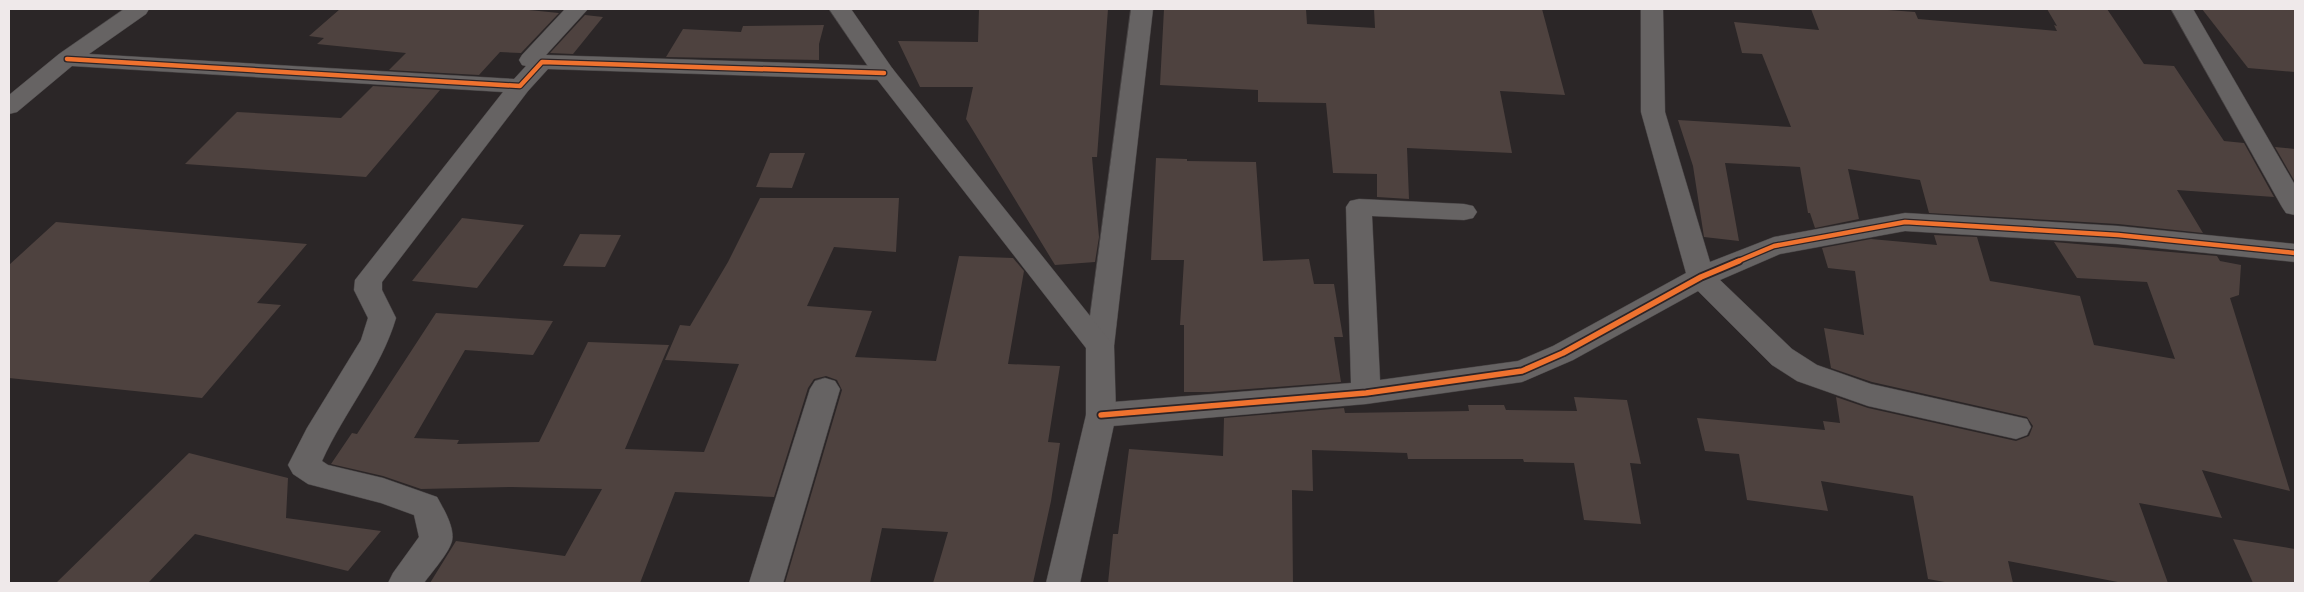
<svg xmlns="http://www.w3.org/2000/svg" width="2304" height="592" font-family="Quicksand,sans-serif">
  <rect width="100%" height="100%" fill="#2b2627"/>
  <!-- building -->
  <g fill="#4e423f">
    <polygon points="340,9 519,9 559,13 521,53 500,52 479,75 389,70 406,53 317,44 324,38 309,36"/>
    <polygon points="979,9 1108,9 1097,157 1092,157 1099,237 1095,262 1055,265 966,119 973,87 920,87 898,41 978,42"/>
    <polygon points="1164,9 1306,9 1307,24 1375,28 1374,9 1542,9 1565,95 1500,91 1512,153 1407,148 1409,199 1377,197 1377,174 1333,173 1326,103 1258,102 1258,90 1160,85"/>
    <polygon points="1811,9 1875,9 1915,12 1918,19 2057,31 2054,25 2057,26 2047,9 2107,9 2144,64 2174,66 2224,141 2244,143 2274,197 2177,190 2203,233 2118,224 1929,213 1920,180 1848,169 1859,219 1815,228 1810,213 1808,213 1800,167 1725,163 1739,241 1704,237 1693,166 1678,120 1791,127 1762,54 1742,53 1734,22 1819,30"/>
    <polygon points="2202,9 2295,9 2295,72 2248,68"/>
    <polygon points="585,15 603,17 573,54 550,53"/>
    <polygon points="824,25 819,44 819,60 666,57 683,29 741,32 743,26"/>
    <polygon points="373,86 440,90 366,177 185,164 237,112 341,118"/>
    <polygon points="2275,147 2295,149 2295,182"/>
    <polygon points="770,153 805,153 792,188 756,187"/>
    <polygon points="1156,158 1187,159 1187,161 1256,162 1263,261 1309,259 1314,284 1334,284 1343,337 1334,337 1341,382 1209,392 1184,392 1184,325 1180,325 1184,260 1151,260"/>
    <polygon points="760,198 899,198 896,252 834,247 807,306 872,311 855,357 936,361 959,256 1013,258 1024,271 1008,364 1060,366 1048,442 1060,443 1051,501 1033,583 933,583 948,532 882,528 870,583 785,583 842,390 837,380 826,376 814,379 808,388 774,497 675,492 640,583 430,583 456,541 565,556 602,489 511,487 421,489 383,476 331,464 352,433 357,434 436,313 553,321 533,355 465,350 414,438 459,440 457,444 539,442 588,342 669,345 625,449 704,452 739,364 665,360 680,325 690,326 728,262"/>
    <polygon points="462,218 524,225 477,288 412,281"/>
    <polygon points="56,222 307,244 257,303 281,305 202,398 9,378 9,265"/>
    <polygon points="580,234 621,235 605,267 563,266"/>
    <polygon points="1934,235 1977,237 1990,281 2080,296 2094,345 2175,359 2147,282 2077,278 2054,242 2217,256 2220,261 2241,265 2239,295 2230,298 2290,491 2202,470 2222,518 2139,503 2168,583 2123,583 2008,561 2013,583 1950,583 1928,579 1913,496 1821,481 1828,511 1747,500 1739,454 1705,451 1697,418 1825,430 1823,421 1840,423 1836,397 1868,408 2016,441 2029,436 2033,426 2027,417 1872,382 1831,368 1824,328 1864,335 1855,271 1828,268 1822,248 1871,239 1937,245"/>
    <polygon points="1574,397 1627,400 1641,464 1630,463 1641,524 1584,520 1574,463 1524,462 1523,459 1408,459 1407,453 1312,450 1313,491 1292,490 1293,583 1108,583 1113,534 1118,534 1129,449 1223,456 1224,418 1344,408 1345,413 1469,411 1468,405 1504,405 1506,410 1577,411"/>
    <polygon points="189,453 288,478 286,518 381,531 348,571 195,534 148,583 56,583"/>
    <polygon points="2233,539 2295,549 2295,583 2253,583"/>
  </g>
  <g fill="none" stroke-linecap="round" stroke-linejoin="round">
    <!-- minor casing -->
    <g stroke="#474344" stroke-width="1">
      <g id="minor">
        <path d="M124,9H149L146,14L89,54L514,79L526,66L522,65L519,60L522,55L565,9H588L546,55L884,66L892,68L895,73L892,78L884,80L548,69L528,91L382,282V290L396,318C381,369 344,412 322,461L328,465L383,478L437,497C443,508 455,527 452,541C449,553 431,573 424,583H388L393,573L419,537L414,515L381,503L308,484L293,474L288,465L307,428L361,340L368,318L354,290L355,280L503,92L72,66L17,112L9,114V95L59,54Z"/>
        <polygon points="1131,9 1153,9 1114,346 1110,353 1100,356 1090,353 1086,346"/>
        <polygon points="1641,9 1663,9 1665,112 1710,262 1774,237 1905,213 2118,226 2295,244 2295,262 2118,244 1905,231 1780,254 1720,280 1792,349 1817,365 1871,384 2027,419 2031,427 2027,435 2016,439 1868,406 1797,381 1772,365 1698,291 1573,360 1522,382 1366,404 1101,427 1090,423 1086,415 1090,407 1101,403 1351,383 1346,207 1350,201 1359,199 1464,204 1473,206 1477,212 1473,218 1464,220 1372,216 1380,380 1518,361 1553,346 1686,273 1641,112"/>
        <polygon points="2171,9 2193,9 2295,185 2295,215 2286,213 2282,207"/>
        <polygon points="825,378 835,381 840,389 783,583 749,583 810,389 815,381"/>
      </g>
    </g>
    <!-- tertiary casing -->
    <g stroke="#474344" stroke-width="1">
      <polygon id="tertiary" points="829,9 851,9 892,68 1114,346 1116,415 1080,583 1046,583 1086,415 1086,348 876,78"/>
    </g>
    <!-- minor -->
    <use href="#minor" fill="#666363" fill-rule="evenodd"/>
    <!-- tertiary -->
    <use href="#tertiary" fill="#666363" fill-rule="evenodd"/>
    <!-- cycleway-far1 casing -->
    <g stroke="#2d2426" stroke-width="7">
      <g id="cycleway-far1">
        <polyline points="67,59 520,86 542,62 884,73"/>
        <polyline points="1736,262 1774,246 1905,222 2118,235 2295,253"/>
      </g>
    </g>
    <!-- cycleway casing -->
    <g stroke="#2d2426" stroke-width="9">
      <polyline id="cycleway" points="1101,415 1366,393 1522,371 1563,353 1701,277 1739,261"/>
    </g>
    <!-- cycleway-far1 -->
    <use href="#cycleway-far1" stroke="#ef722f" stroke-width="4.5"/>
    <!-- cycleway -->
    <use href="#cycleway" stroke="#ef722f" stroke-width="5.5"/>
  </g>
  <!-- border -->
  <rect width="2304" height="592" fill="none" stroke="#efe9ea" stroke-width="20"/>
</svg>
